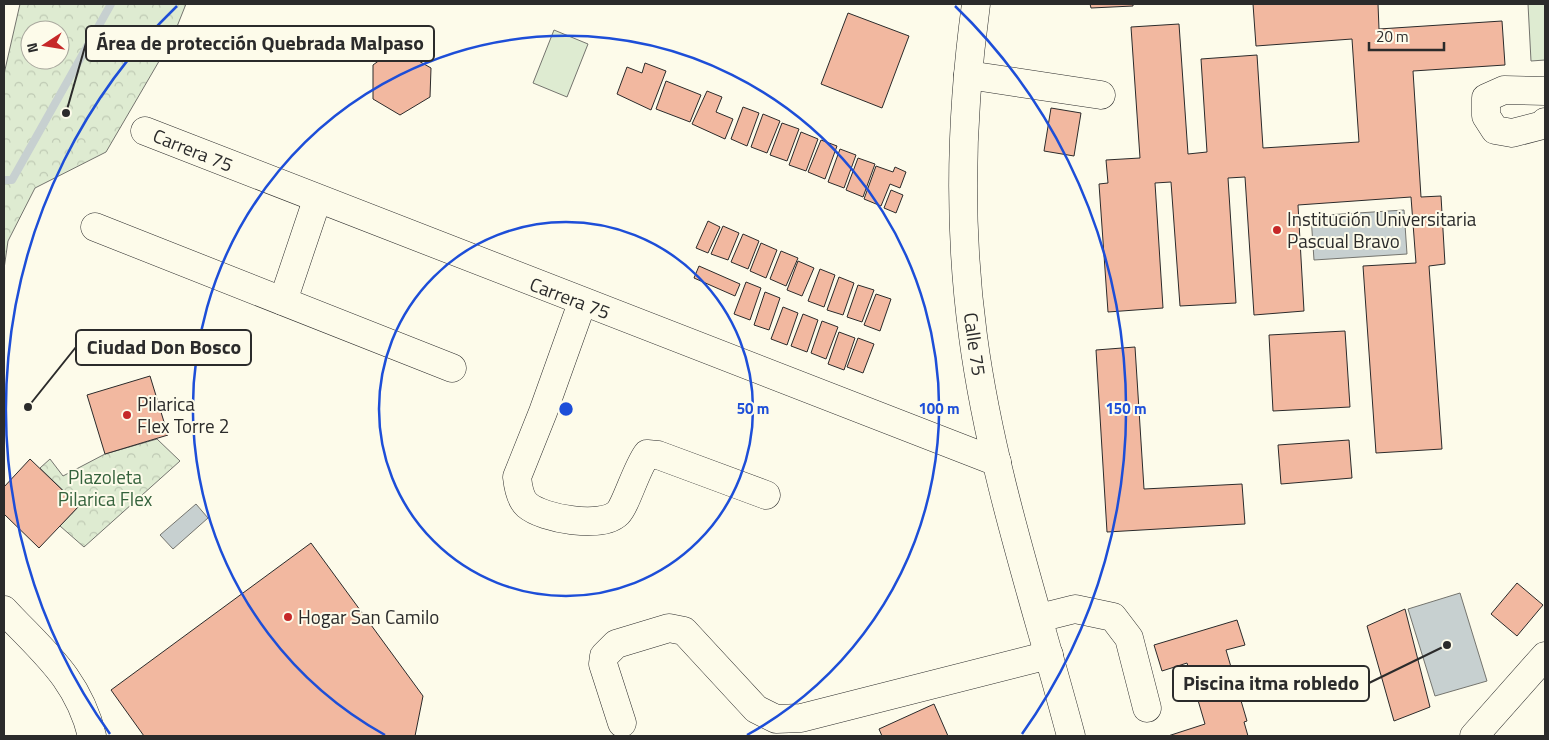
<svg xmlns="http://www.w3.org/2000/svg" width="1549" height="740" font-family="'Titillium Web',sans-serif">
  <defs>
    <pattern id="forest-crowns" width="20" height="18" patternUnits="userSpaceOnUse" patternTransform="scale(1.25)"><rect width="20" height="18" fill="#deebd1"/><path d="M2 6a3 3 0 1 1 6 0M12 15a3 3 0 1 1 6 0" fill="none" stroke="#bfcab4"/></pattern>
  </defs>
  <rect width="100%" height="100%" fill="#fdfbea"/>
  <!-- forest -->
  <g fill="url(#forest-crowns)" stroke="#74746e" fill-rule="evenodd">
    <path d="M20,4H186L172,39L106,152L35,188L8,241L4,269V74ZM30,30H60V60H30Z"/>
    <polygon points="157,439 180,461 84,547 60,526 79,506 40,468 50,459 63,476 105,454"/>
  </g>
  <!-- pitch -->
  <g fill="#deebd1" stroke="#74746e">
    <polygon points="1528,4 1545,4 1545,60 1531,61"/>
    <polygon points="554,30 588,44 567,97 533,83"/>
  </g>
  <!-- water -->
  <g fill="#c7d0d0" stroke="#74746e">
    <polygon points="1404,210 1407,254 1314,260 1311,216"/>
    <polygon points="196,504 208,518 173,549 160,535"/>
    <polygon points="1460,593 1487,681 1435,696 1408,609"/>
  </g>
  <g fill="none" stroke-linecap="round" stroke-linejoin="round">
    <!-- stream -->
    <polyline stroke="#c7d0d0" stroke-width="8" points="4,180 12,180 111,4"/>
  </g>
  <!-- building -->
  <g fill="#f2b8a0" stroke="#2b2b2b">
    <polygon points="1090,4 1133,4 1133,6 1091,8"/>
    <polygon points="1253,4 1378,4 1379,29 1502,21 1505,65 1413,71 1421,197 1441,196 1445,264 1429,266 1442,449 1376,453 1363,266 1416,263 1411,197 1298,205 1304,311 1254,315 1245,177 1228,178 1236,303 1180,306 1171,182 1155,183 1163,308 1108,312 1099,184 1108,183 1106,160 1140,158 1131,27 1179,24 1188,154 1207,152 1201,59 1257,55 1263,148 1359,142 1352,39 1256,46"/>
    <polygon points="848,13 909,36 882,108 821,84"/>
    <polygon points="396,48 431,68 430,97 400,115 373,99 373,65"/>
    <polygon points="645,63 666,71 651,110 617,94 627,67 642,73"/>
    <polygon points="666,81 701,95 690,122 656,109"/>
    <polygon points="707,91 722,97 716,112 733,119 725,139 692,124"/>
    <polygon points="743,107 759,113 747,146 731,139"/>
    <polygon points="1051,108 1081,113 1074,156 1044,151"/>
    <polygon points="763,114 780,121 767,153 751,147"/>
    <polygon points="782,123 799,129 787,161 770,155"/>
    <polygon points="801,132 818,139 806,171 789,165"/>
    <polygon points="821,140 837,146 825,179 808,172"/>
    <polygon points="840,149 856,155 844,188 828,182"/>
    <polygon points="858,158 875,164 863,197 846,190"/>
    <polygon points="876,166 893,172 895,167 906,172 900,188 890,184 881,206 864,199"/>
    <polygon points="891,190 903,195 896,213 884,208"/>
    <polygon points="708,221 720,227 708,253 696,248"/>
    <polygon points="723,226 739,233 728,260 711,254"/>
    <polygon points="743,234 759,241 748,269 731,262"/>
    <polygon points="761,243 777,250 766,278 750,271"/>
    <polygon points="781,251 798,258 786,286 770,279"/>
    <polygon points="798,261 814,268 802,296 787,290"/>
    <polygon points="699,266 740,284 735,296 694,278"/>
    <polygon points="820,269 835,275 824,307 808,301"/>
    <polygon points="839,277 854,283 843,315 827,310"/>
    <polygon points="746,282 761,288 750,320 734,314"/>
    <polygon points="858,285 874,290 862,322 847,317"/>
    <polygon points="765,292 780,298 769,330 754,325"/>
    <polygon points="876,294 891,299 880,331 864,325"/>
    <polygon points="783,307 798,313 787,345 771,339"/>
    <polygon points="803,314 818,320 807,352 791,346"/>
    <polygon points="822,321 838,327 826,359 811,353"/>
    <polygon points="1345,331 1350,407 1273,411 1269,335"/>
    <polygon points="839,332 855,338 844,370 828,364"/>
    <polygon points="858,338 874,344 863,373 847,367"/>
    <polygon points="1135,347 1144,489 1242,484 1245,524 1107,532 1096,350"/>
    <polygon points="150,376 168,435 105,454 87,395"/>
    <polygon points="1349,440 1352,478 1281,484 1278,445"/>
    <polygon points="30,459 79,506 39,548 4,514 4,487"/>
    <polygon points="311,543 423,696 415,736 144,736 111,690"/>
    <polygon points="1517,583 1543,605 1517,636 1491,614"/>
    <polygon points="1405,609 1430,707 1394,721 1367,626"/>
    <polygon points="1237,620 1245,645 1226,650 1247,721 1244,722 1248,736 1168,736 1205,724 1187,663 1162,671 1154,645"/>
    <polygon points="934,704 948,736 882,736 879,729"/>
  </g>
  <g fill="none" stroke-linecap="round" stroke-linejoin="round">
    <!-- minor casing -->
    <g stroke="#2b2b2b" stroke-width="29">
      <g id="minor">
        <path d="M976,4C961,113 958,226 973,336C991,472 1036,604 1071,736"/>
        <polyline points="968,75 1101,95"/>
        <polyline points="1545,91 1504,90 1486,98 1486,116 1495,130 1512,133 1543,125 1545,122"/>
        <polyline points="145,131 997,462"/>
        <polyline points="95,227 452,368"/>
        <polyline points="283,301 317,200"/>
        <path d="M582,303L543,412L517,477C518,486 520,499 527,505C543,519 602,529 618,513C626,505 636,469 647,454L658,455L766,495"/>
        <path d="M4,610C43,652 78,678 92,736"/>
        <polyline points="1039,618 1075,609 1113,617 1129,638 1147,708"/>
        <polyline points="622,723 603,664 604,656 616,644 669,628 684,631 756,709 776,719 801,718 1049,655"/>
        <polyline points="1474,736 1545,656"/>
      </g>
    </g>
    <!-- minor -->
    <use href="#minor" stroke="#fdfbea" stroke-width="28"/>
  </g>
  <!-- distance rings -->
  <g fill="none" stroke="#1d4ed8" stroke-width="2.5">
    <circle cx="566" cy="409" r="187"/>
    <path d="M385 735A373 373 0 1 1 747 735"/>
    <path d="M110 734A560 560 0 0 1 177 6M955 6A560 560 0 0 1 1022 734"/>
  </g>
  <!-- markers -->
  <g fill="#c62828" stroke="#fdfbea" stroke-width="2">
    <circle cx="1277" cy="230" r="5"/>
    <circle cx="127" cy="415" r="5"/>
    <circle cx="288" cy="617" r="5"/>
  </g>
  <g text-anchor="middle" stroke-width="4" stroke-linejoin="round" paint-order="stroke">
    <!-- street labels -->
    <g font-size="19" fill="#2b2b2b" stroke="#fdfbea">
      <text transform="translate(193 150) rotate(22)" y="7">Carrera 75</text>
      <text transform="translate(570 298) rotate(21)" y="7">Carrera 75</text>
      <text transform="translate(975 344) rotate(82)" y="7">Calle 75</text>
    </g>
    <!-- poi labels -->
    <g font-size="19" fill="#2b2b2b" stroke="#fdfbea" text-anchor="start">
      <text x="1287" y="226">Institución Universitaria<tspan x="1287" dy="22">Pascual Bravo</tspan></text>
      <text x="137" y="411">Pilarica<tspan x="137" dy="22">Flex Torre 2</tspan></text>
      <text x="298" y="624">Hogar San Camilo</text>
    </g>
    <!-- park labels -->
    <g font-size="19" fill="#34623c" stroke="#fdfbea">
      <text x="105" y="484">Plazoleta<tspan x="105" dy="22">Pilarica Flex</tspan></text>
    </g>
  </g>
  <circle cx="566" cy="409" r="8" fill="#1d4ed8" stroke="#fdfbea" stroke-width="2.5"/>
  <g font-size="15" text-anchor="middle" font-weight="bold" fill="#1d4ed8" stroke="#fdfbea" stroke-width="4" stroke-linejoin="round" paint-order="stroke">
    <text x="753" y="414">50 m</text>
    <text x="939" y="414">100 m</text>
    <text x="1126" y="414">150 m</text>
  </g>
  <!-- callouts -->
  <path fill="none" stroke="#2b2b2b" stroke-width="2" d="M66 113L86 43M28 407L76 347M1447 645L1369 683"/>
  <g fill="#2b2b2b" stroke="#fdfbea" stroke-width="2">
    <circle cx="66" cy="113" r="5"/>
    <circle cx="28" cy="407" r="5"/>
    <circle cx="1447" cy="645" r="5"/>
  </g>
  <g fill="#fdfbea" stroke="#2b2b2b" stroke-width="2">
    <rect x="86" y="26" width="348" height="35" rx="5"/>
    <rect x="76" y="330" width="175" height="35" rx="5"/>
    <rect x="1173" y="666" width="196" height="35" rx="5"/>
  </g>
  <g font-size="20" text-anchor="middle" font-weight="bold" fill="#2b2b2b">
    <text x="260" y="50">Área de protección Quebrada Malpaso</text>
    <text x="164" y="354">Ciudad Don Bosco</text>
    <text x="1271" y="690">Piscina itma robledo</text>
  </g>
  <!-- border -->
  <rect width="1549" height="740" fill="none" stroke="#2b2b2b" stroke-width="10"/>
  <!-- north arrow -->
  <g transform="translate(45 45) rotate(258)"><circle r="24" fill="#fdfbea" stroke="#a9a89e"/>
  <path d="M0-4L9 19L0 12L-9 19Z" fill="#c62828"/>
  <text y="-8" font-size="14" font-weight="bold" text-anchor="middle" fill="#2b2b2b">N</text>
  </g>
  <!-- scale -->
  <path d="M1369 42v8h75v-8" fill="none" stroke="#2b2b2b" stroke-width="2.5"/>
  <text x="1376" y="42" font-size="15" fill="#2b2b2b" stroke="#fdfbea" stroke-width="4" paint-order="stroke">20 m</text>
</svg>
